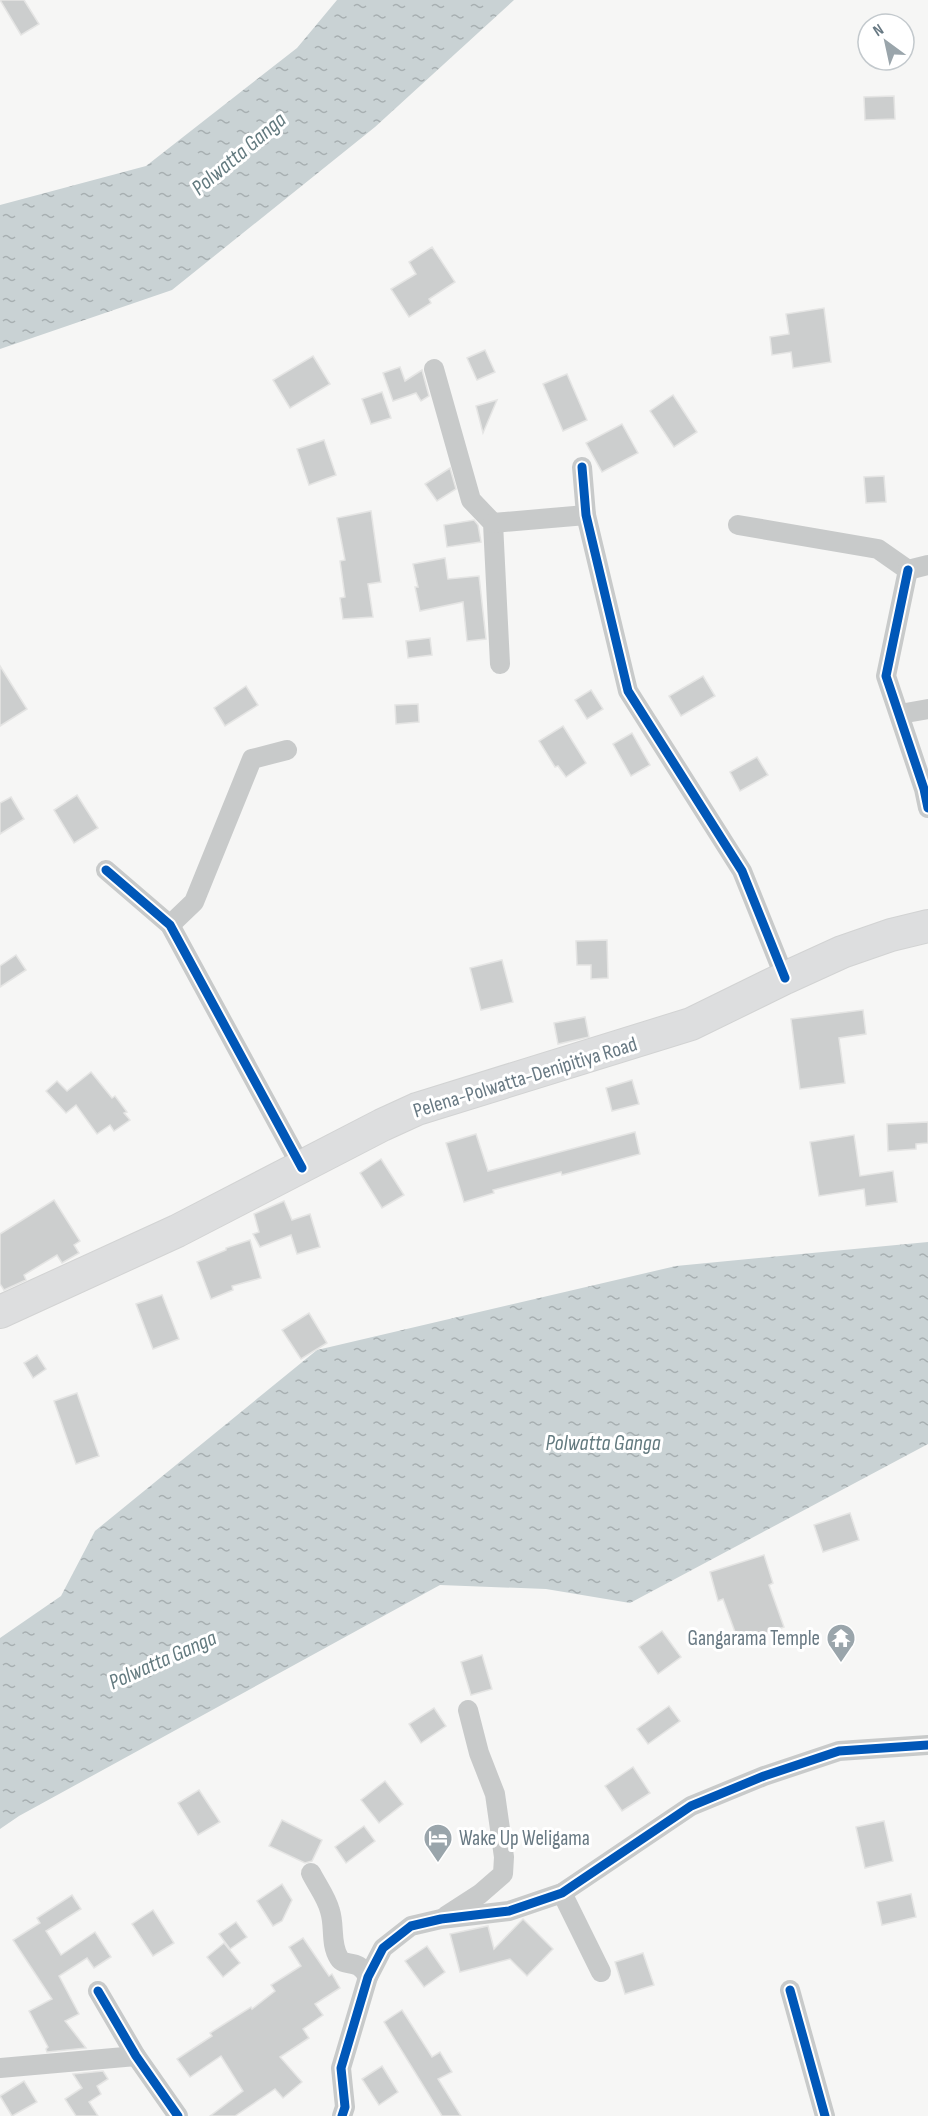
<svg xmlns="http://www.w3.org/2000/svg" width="928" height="2116" font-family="'Sofia Sans Condensed',sans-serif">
  <defs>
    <pattern id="water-ripples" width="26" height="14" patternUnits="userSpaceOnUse" patternTransform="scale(1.5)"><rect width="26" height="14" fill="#c9d2d4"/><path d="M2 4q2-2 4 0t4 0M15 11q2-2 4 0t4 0" fill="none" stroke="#a7afb1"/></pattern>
  </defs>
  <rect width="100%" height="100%" fill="#f6f6f5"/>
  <!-- water -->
  <g fill="url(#water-ripples)">
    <polygon points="337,0 514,0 375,127 172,290 0,349 0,205 146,166 297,48"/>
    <polygon points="928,1242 928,1444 630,1603 546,1589 440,1585 19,1816 0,1829 0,1638 61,1596 95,1531 317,1350 676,1266"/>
  </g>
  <!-- building -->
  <g fill="#cccece" stroke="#e5e5e4" stroke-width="1.5">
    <polygon points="0,0 24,0 39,24 21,35"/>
    <polygon points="894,96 895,119 865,120 864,97"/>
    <polygon points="432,247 455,282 429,299 431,303 409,317 391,289 416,274 409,262"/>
    <polygon points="824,308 831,362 793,368 791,352 772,355 770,337 789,334 786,314"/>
    <polygon points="485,350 495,372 477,380 467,358"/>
    <polygon points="313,356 330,384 290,408 273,380"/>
    <polygon points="400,367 405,381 422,370 429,396 421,401 416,393 393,401 383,373"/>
    <polygon points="567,374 587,420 563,431 543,384"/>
    <polygon points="382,392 391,418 371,424 362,399"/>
    <polygon points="673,395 697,432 674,447 650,411"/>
    <polygon points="497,400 483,433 476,406"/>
    <polygon points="622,424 638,453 602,472 586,443"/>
    <polygon points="324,440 336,475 309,485 297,449"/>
    <polygon points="450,468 456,489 437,501 425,484"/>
    <polygon points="884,476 886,502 866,503 864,477"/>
    <polygon points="371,511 381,582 368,584 373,617 343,619 340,598 345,597 340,561 345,560 337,518"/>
    <polygon points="474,520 478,525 481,542 447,547 444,525"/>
    <polygon points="445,558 448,579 479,576 486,639 467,641 463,602 420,611 415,587 418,587 413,564"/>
    <polygon points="430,638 432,655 408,658 406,641"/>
    <polygon points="0,666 27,709 0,726"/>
    <polygon points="703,676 715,696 681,716 669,696"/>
    <polygon points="246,686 258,705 225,726 214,708"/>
    <polygon points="591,690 603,709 587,719 575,700"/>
    <polygon points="418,704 419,722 396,724 395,705"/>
    <polygon points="563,726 586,763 566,777 558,766 555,767 539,741"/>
    <polygon points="632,733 650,765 631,776 613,744"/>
    <polygon points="757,757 768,775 740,791 730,772"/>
    <polygon points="77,795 98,828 74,843 54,810"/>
    <polygon points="11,797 24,819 0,834 0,803"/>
    <polygon points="607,940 608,978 591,979 591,965 577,965 576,941"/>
    <polygon points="16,955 26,970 0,987 0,966"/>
    <polygon points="502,960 513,1002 481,1010 470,968"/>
    <polygon points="863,1010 866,1034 839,1038 845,1083 800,1089 791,1019"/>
    <polygon points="585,1017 589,1037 558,1044 554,1023"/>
    <polygon points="91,1072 112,1098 115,1096 127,1112 124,1113 130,1120 114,1131 110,1125 97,1134 76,1105 66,1113 46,1091 57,1081 67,1091"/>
    <polygon points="632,1080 639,1104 612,1111 606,1088"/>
    <polygon points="928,1122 928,1143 916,1144 916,1149 888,1151 887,1124"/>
    <polygon points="635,1132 640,1154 562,1175 561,1172 493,1190 494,1193 464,1202 446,1143 476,1134 488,1171"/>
    <polygon points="854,1135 860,1176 893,1171 897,1202 866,1206 864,1189 819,1196 810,1142"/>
    <polygon points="381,1159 404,1195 382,1208 360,1173"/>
    <polygon points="54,1200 80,1241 74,1245 79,1253 62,1263 57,1255 24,1275 26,1280 4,1290 0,1284 0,1234"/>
    <polygon points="284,1201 292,1220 310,1214 320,1247 297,1254 291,1235 260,1247 253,1234 259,1232 254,1214"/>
    <polygon points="250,1240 261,1278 232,1286 233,1290 211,1299 197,1262 226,1250 226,1248"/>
    <polygon points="162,1295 179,1339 153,1349 136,1304"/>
    <polygon points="309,1313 327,1343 301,1359 282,1330"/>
    <polygon points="37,1355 46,1369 33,1378 24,1363"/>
    <polygon points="77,1393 99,1456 76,1464 54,1401"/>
    <polygon points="850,1513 859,1540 823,1552 814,1525"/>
    <polygon points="764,1555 773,1583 769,1585 784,1627 739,1643 723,1599 718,1601 710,1572"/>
    <polygon points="662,1631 681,1657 658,1674 639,1647"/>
    <polygon points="482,1655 492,1689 471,1695 461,1662"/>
    <polygon points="669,1706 680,1721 648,1744 637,1729"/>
    <polygon points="434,1708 446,1726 421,1743 409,1724"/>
    <polygon points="633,1767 650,1793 622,1811 605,1786"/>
    <polygon points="385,1781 403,1804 379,1823 361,1800"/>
    <polygon points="199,1790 220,1822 198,1835 178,1803"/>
    <polygon points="282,1820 322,1840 312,1861 305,1863 269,1846"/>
    <polygon points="884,1821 893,1861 865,1868 856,1827"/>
    <polygon points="364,1826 375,1841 346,1863 335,1847"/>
    <polygon points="282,1884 292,1900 282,1921 273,1926 257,1901"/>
    <polygon points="911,1894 916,1917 882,1925 877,1902"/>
    <polygon points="72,1895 81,1909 46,1931 61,1955 95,1932 111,1957 94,1968 87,1958 59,1976 79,2014 65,2021 86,2048 47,2052 46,2049 48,2047 29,2011 52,1999 13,1940 40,1923 37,1918"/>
    <polygon points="153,1910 174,1943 153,1956 132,1924"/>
    <polygon points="523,1919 553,1949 527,1976 510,1959 460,1972 450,1934 488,1926 494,1949"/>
    <polygon points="236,1922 247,1937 230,1949 219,1934"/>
    <polygon points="303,1938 329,1976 332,1974 340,1988 315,2004 323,2015 303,2029 309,2038 280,2057 302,2082 283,2098 275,2089 235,2116 210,2116 243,2091 221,2056 190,2077 177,2059 212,2036 210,2033 251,2007 252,2009 275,1991 271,1985 301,1966 289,1947"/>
    <polygon points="224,1943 240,1963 223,1977 207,1957"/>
    <polygon points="427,1946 445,1972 424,1987 405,1961"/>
    <polygon points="643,1953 654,1985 625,1994 615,1962"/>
    <polygon points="402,2010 432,2057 440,2052 452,2072 438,2079 461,2116 442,2116 384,2022"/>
    <polygon points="382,2066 398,2092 379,2105 362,2079"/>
    <polygon points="103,2071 108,2079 97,2086 101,2094 89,2102 98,2116 76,2116 65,2099 82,2088 73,2074"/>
    <polygon points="24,2081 37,2102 12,2116 0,2096"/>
  </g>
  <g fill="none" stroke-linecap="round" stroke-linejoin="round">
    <!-- primary casing -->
    <g stroke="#d2d3d3" stroke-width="34">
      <polyline id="primary" points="0,1312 177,1231 382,1125 417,1109 691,1024 785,978 842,952 891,935 928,926"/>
    </g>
    <!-- minor -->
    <g stroke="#c8caca" stroke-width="20">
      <polyline points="434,369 471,500 493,523 500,664"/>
      <polyline points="582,467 586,515 628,691 742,871 785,978"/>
      <polyline points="493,523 586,515"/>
      <polyline points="738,525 878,549 908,570"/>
      <polyline points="908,570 886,676 924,789 928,808"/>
      <polyline points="908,570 928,565"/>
      <polyline points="900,714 928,709"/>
      <polyline points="106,870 170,925 302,1168"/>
      <polyline points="170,925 194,902 252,759 287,750"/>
      <path d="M311,1873C317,1885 327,1898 330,1911C335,1926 330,1944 339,1958C345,1968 358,1957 368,1977"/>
      <polyline points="562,1893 601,1972"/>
      <polyline points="446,1916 480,1894 503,1874 504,1857 495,1794 479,1753 468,1710"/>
      <polyline points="790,1990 825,2116"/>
      <polyline points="98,1991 136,2056 178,2116"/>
      <polyline points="0,2068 136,2056"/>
      <polyline points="342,2116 345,2107 341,2068 368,1977 383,1948 411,1926 441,1919 509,1911 562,1893 691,1806 764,1776 839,1751 928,1745"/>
    </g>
    <!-- primary -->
    <use href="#primary" stroke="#dddedf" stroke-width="32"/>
    <!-- cycleway casing -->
    <g stroke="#fff" stroke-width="13">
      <g id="cycleway">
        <polyline points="582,467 586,515 628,691 742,871 785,978"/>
        <polyline points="908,570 886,676 924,789 928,808"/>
        <polyline points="106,870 170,925 302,1168"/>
        <polyline points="790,1990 825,2116"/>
        <polyline points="98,1991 136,2056 178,2116"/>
        <polyline points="342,2116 345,2107 341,2068 368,1977 383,1948 411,1926 441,1919 509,1911 562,1893 691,1806 764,1776 839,1751 928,1745"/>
      </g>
    </g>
    <!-- cycleway -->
    <use href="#cycleway" stroke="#0057b8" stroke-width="9"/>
  </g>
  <!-- icons -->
  <defs>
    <g id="temple-pin" transform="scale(1.5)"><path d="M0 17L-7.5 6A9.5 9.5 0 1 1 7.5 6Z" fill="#9aa5ab" stroke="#fff"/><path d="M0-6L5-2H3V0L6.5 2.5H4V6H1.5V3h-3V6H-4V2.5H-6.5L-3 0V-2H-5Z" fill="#fff"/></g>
    <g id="hotel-pin" transform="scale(1.5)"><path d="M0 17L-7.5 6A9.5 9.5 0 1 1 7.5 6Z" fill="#9aa5ab" stroke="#fff"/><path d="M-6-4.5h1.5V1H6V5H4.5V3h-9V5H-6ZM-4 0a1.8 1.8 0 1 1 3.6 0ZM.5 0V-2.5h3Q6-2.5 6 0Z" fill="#fff"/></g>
  </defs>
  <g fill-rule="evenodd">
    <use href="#temple-pin" x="841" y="1638"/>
    <use href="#hotel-pin" x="438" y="1838"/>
  </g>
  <g text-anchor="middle" stroke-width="6" stroke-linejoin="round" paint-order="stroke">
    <!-- street labels -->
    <g font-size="21" fill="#687983" stroke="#fff">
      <text transform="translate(525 1077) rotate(-17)" y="7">Pelena-Polwatta-Denipitiya Road</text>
    </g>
    <!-- poi labels -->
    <g font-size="21" fill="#687983" stroke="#fff" text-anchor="end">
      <text x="820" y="1645">Gangarama Temple</text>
      <text x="459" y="1845" text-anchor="start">Wake Up Weligama</text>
    </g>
    <!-- water labels -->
    <g font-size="22" font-style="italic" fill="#637a7f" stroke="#fff">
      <text transform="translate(238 153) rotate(-40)" y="8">Polwatta Ganga</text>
      <text x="603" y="1450">Polwatta Ganga</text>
      <text transform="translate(162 1659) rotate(-24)" y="8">Polwatta Ganga</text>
    </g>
  </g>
  <!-- north arrow -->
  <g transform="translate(886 42) rotate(327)"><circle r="28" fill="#ffffff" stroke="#c3c9cd" stroke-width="1.5"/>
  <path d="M0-4.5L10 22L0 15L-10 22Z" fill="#9aa5ab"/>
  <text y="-9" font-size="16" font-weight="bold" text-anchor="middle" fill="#687983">N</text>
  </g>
</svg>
